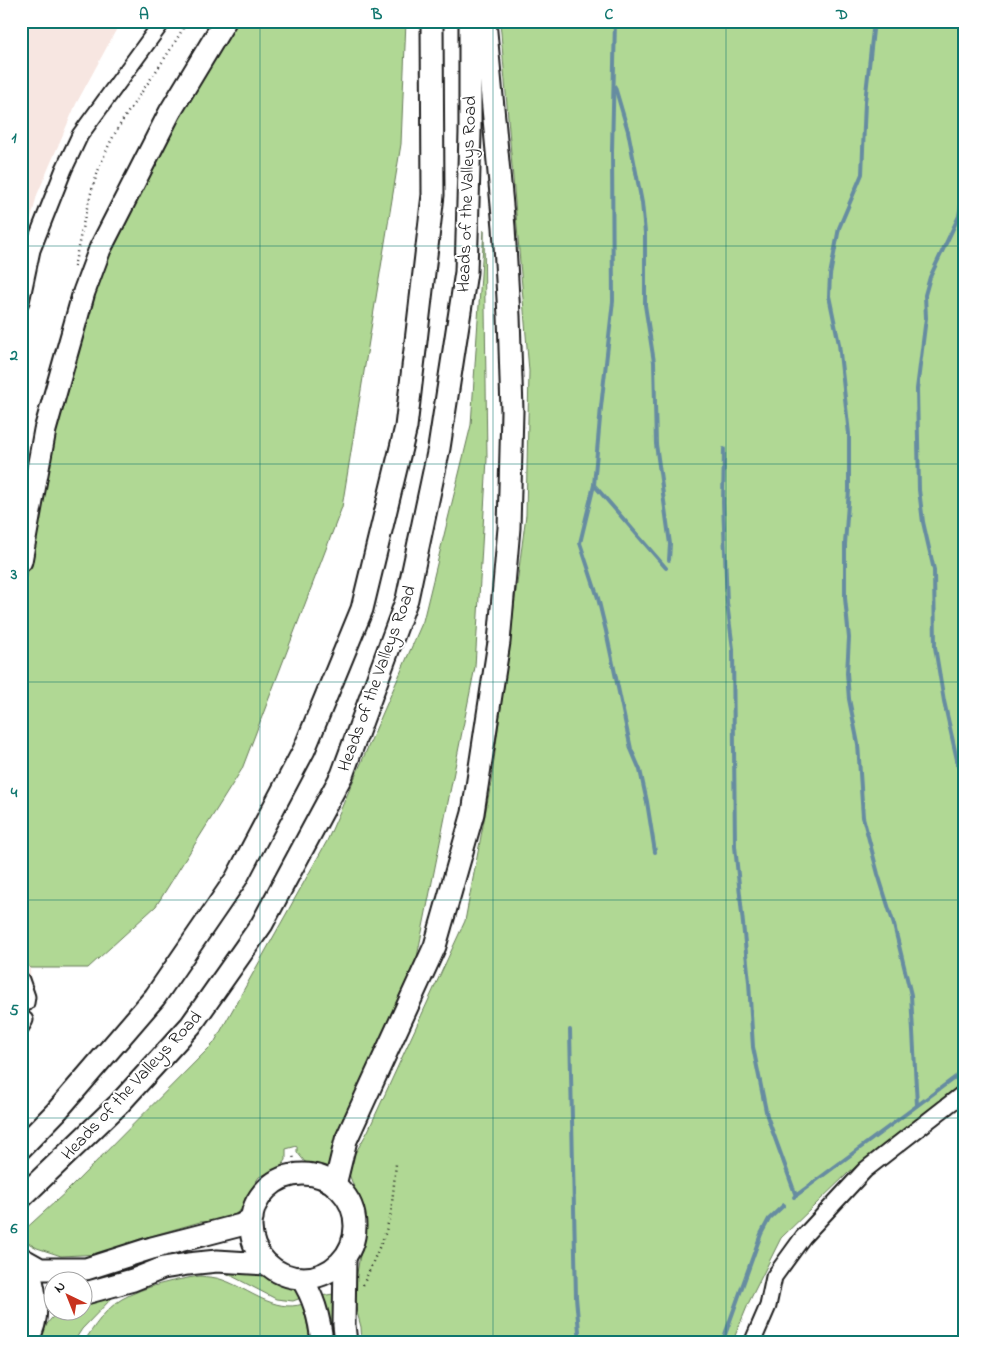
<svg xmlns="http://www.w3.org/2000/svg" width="986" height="1364" font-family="'Indie Flower',sans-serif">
  <rect width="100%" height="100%" fill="#fff"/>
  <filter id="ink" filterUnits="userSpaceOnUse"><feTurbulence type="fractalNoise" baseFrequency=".02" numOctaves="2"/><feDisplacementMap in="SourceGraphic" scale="10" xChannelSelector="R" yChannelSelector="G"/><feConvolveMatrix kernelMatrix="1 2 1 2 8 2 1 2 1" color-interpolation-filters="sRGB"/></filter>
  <g filter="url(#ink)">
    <!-- built -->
    <g fill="#f7e6e1">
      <polygon points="21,21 121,21 76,104 37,195 21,260"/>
      <polygon points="21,955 30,968 31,999 26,1041 21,1046"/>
    </g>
    <!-- green -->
    <g fill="#b0d894" stroke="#667a58">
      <polygon points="231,21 406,21 401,144 342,507 242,769 156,906 88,968 30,968 21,955 21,601 55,431 76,347 105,263 158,149"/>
      <polygon points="500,21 965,21 965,1087 927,1111 848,1173 781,1238 749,1302 732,1343 362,1343 361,1327 353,1297 366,1219 349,1174 353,1157 368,1131 465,921 491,783 526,515 529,371"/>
      <polygon points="484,230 487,459 475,667 417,957 338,1135 328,1168 305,1162 297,1152 297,1146 286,1149 286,1160 281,1167 259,1177 245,1198 242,1209 227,1220 200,1222 140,1239 100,1254 61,1256 37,1248 21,1239 21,1233 67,1191 214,1043 327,841 423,621 471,425"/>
      <path d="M224,1272C251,1273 284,1273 301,1298L293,1301L276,1299Z"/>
      <path d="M200,1276C207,1277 216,1277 223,1280C249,1289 274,1313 303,1304L311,1343H83C94,1327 105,1309 122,1299C145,1286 174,1280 200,1276Z"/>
      <polygon points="333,1294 336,1343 332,1343 321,1296"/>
      <path d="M113,1297L82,1329L73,1343H39C42,1332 49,1315 62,1312C68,1310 77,1312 82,1312L83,1305Z"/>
    </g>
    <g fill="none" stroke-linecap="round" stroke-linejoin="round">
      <!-- stream -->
      <g stroke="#668ca1" stroke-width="4">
        <polyline points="615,21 612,151 613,301 601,407 594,485 580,543 598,598 606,631 624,716 631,749 640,770 647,802 655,852"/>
        <polyline points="874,21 865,102 862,174 839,228 830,275 829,296 839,344 849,434 849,490 845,544 845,598 849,638 847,673 849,699 858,744 863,817 878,874 894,925 911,995 917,1105"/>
        <polyline points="615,87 628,131 642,203 645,233 645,305 654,362 656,444 670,544 669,560"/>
        <polyline points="965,181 959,216 930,277 925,295 926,318 917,389 919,490 923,522 934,570 935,647 944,701 965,796"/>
        <polyline points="724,449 723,503 727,603 733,649 735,846 749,982 753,1047 767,1116 796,1196"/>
        <polyline points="594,485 666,568"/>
        <polyline points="570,1030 576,1297 580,1343"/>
        <polyline points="794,1197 965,1070"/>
        <polyline points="722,1343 761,1234 769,1219 784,1205"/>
      </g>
      <!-- minor casing -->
      <g stroke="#1c1c1c" stroke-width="19">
        <g id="minor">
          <polyline points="21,302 32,250 64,169 80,135 163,21"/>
          <polyline points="21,980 27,997 26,1003"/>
          <polyline points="21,1027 25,1020"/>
          <polyline points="752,1343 768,1306 774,1277 803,1237 865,1170 965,1092"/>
        </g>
      </g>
      <!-- highway casing -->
      <g stroke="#1c1c1c" stroke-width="25">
        <g id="highway">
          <polyline points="21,561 45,430 84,292 100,249 170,112 225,21"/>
          <polyline points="21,1148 56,1112 155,997 236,879 304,750 362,609 406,427 433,195 432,21"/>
          <circle cx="303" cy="1226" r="52"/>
          <polyline points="335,1185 346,1140 435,946 473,813 499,642 509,528 512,411 509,316 504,227 485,21"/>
          <polyline points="21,1198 119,1104 191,1025 262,924 342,775 407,599 439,448 466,272 470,132 470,21"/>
          <path d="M21,1258C33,1272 39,1306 34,1324C32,1330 30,1337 27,1343"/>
          <polyline points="345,1258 344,1325 346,1343"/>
          <polyline points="24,1260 40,1269 86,1269 152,1248 241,1225 252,1218"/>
          <path d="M301,1278C314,1297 320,1320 322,1343"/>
          <polyline points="82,1294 133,1280 163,1268 188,1264 217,1261 267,1264"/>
        </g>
      </g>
      <!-- path -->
      <g stroke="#1c1c1c" stroke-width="2.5" stroke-dasharray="1 4" stroke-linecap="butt">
        <path d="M74,267C84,218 93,171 118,128C140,92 167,59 187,21"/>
        <polyline points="293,1152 295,1175"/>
        <polyline points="363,1285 385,1234 391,1213 396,1164"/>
      </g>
      <!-- minor -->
      <use href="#minor" stroke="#fff" stroke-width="15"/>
      <!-- highway -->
      <use href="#highway" stroke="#fff" stroke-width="21"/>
    </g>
  </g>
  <!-- grid -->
  <path fill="none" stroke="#0f766e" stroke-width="1" stroke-opacity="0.55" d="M260,21V1343M493,21V1343M726,21V1343M21,246H965M21,464H965M21,682H965M21,900H965M21,1118H965"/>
  <g text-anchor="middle" stroke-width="4" stroke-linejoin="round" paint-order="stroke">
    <!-- street labels -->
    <g font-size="18" fill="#1c1c1c" stroke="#fff">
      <text transform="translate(466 194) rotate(-88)" y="6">Heads of the Valleys Road</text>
      <text transform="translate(376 678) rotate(-70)" y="6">Heads of the Valleys Road</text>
      <text transform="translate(131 1085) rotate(-47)" y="6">Heads of the Valleys Road</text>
    </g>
  </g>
  <!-- margin -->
  <rect width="986" height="1364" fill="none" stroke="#fff" stroke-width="55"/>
  <!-- north arrow -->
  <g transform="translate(68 1296) rotate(317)"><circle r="24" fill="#ffffff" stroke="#a4a4a4"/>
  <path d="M0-4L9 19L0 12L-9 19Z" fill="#c8321e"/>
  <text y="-8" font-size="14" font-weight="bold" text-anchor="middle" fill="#1c1c1c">N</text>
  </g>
  <rect x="28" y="28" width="930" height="1308" fill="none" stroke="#0f766e" stroke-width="2"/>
  <g font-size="16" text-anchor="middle" font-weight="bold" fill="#0f766e">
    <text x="144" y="19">A</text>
    <text x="377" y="19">B</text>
    <text x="609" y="19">C</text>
    <text x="842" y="19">D</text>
    <text x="14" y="142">1</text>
    <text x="14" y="360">2</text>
    <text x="14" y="579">3</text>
    <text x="14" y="797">4</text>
    <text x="14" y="1015">5</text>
    <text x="14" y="1233">6</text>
  </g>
</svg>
